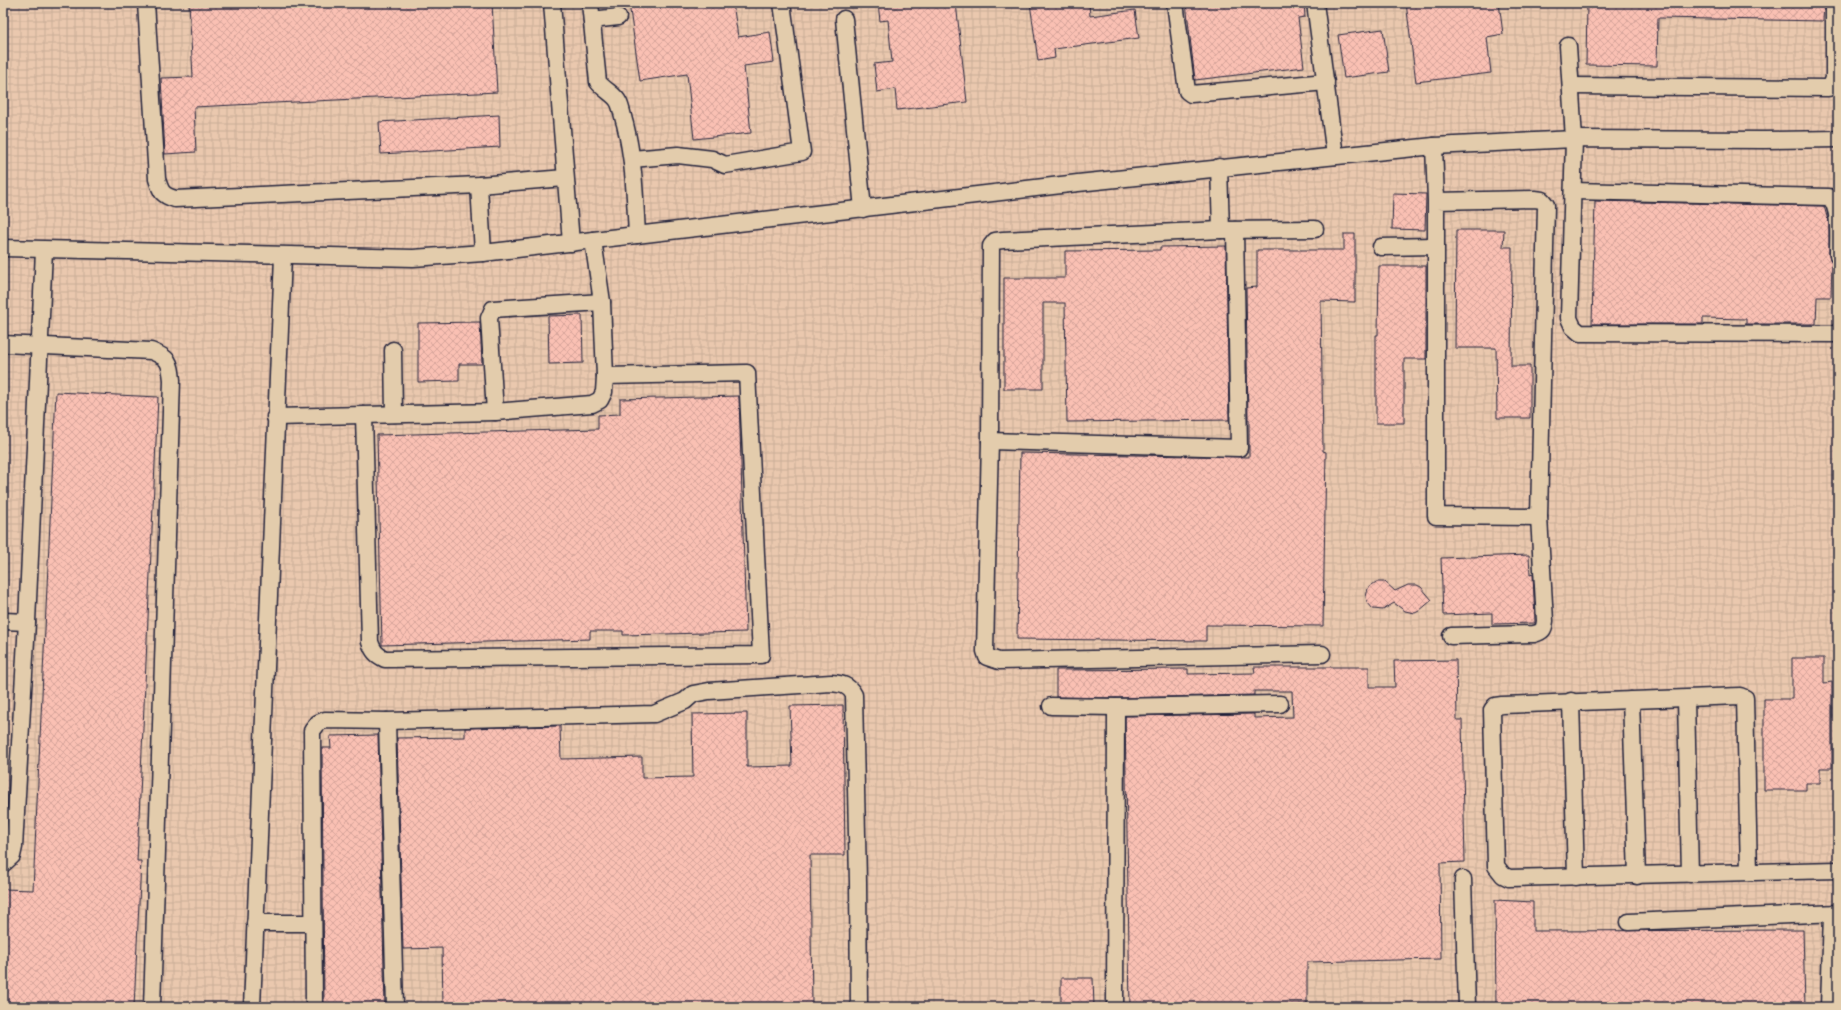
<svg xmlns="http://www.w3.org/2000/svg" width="1841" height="1010" font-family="'Patrick Hand',sans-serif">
  <defs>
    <pattern id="industrial-grid" width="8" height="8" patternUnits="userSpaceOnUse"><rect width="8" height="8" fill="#eac8ae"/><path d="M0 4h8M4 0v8" fill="none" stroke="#c8ac97"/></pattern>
    <pattern id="building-cross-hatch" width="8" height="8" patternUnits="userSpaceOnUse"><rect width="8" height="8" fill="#fac0b3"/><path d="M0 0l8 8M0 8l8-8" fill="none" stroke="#d6a59b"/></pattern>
  </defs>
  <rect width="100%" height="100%" fill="#e3ccac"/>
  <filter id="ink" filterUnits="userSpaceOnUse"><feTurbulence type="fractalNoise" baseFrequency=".025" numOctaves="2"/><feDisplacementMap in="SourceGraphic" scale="8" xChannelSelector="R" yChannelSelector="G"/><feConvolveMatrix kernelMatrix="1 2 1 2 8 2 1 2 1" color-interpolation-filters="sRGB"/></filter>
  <g filter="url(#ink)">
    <!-- industrial -->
    <rect fill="url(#industrial-grid)" x="3" y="3" width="1835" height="1004"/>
    <!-- building -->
    <g fill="url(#building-cross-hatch)" stroke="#22223b">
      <polygon points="189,3 492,3 497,92 194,107 196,152 165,154 161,78 193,77"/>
      <polygon points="629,3 733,3 738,37 770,32 774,62 744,66 751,133 694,139 687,74 640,81"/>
      <polygon points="878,3 956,3 967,102 897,110 895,89 877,92 874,64 892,62 888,20 880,21"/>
      <polygon points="1030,3 1089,3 1090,16 1135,10 1139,38 1054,49 1055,58 1038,61"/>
      <polygon points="1186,3 1304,3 1305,17 1298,18 1304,67 1195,80"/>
      <polygon points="1406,3 1499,3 1503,34 1487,37 1491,73 1416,82"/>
      <polygon points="1587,3 1824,3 1823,21 1658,18 1657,66 1586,65"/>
      <polygon points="1383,29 1389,72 1344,78 1338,35"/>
      <polygon points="499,115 500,147 381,154 379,122"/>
      <polygon points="1393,193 1426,194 1425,230 1392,229"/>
      <polygon points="1595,201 1824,206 1829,224 1829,255 1832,262 1831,297 1817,297 1816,324 1746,324 1746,319 1703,318 1703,324 1592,324"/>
      <polygon points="1456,230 1504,230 1503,247 1512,247 1511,366 1530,366 1530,418 1497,418 1496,348 1455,348"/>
      <polygon points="1344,234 1355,234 1355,302 1321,301 1323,451 1326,452 1323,626 1206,625 1206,641 1017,639 1020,453 1249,457 1249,420 1248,420 1246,288 1257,287 1257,250 1344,250"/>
      <polygon points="1226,246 1229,420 1067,422 1065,303 1043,303 1043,389 1004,389 1004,278 1065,278 1065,251 1160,250 1160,247"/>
      <polygon points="1379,266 1426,266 1426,359 1404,359 1404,423 1376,423 1376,335 1378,335"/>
      <polygon points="582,315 583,363 549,364 548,316"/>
      <polygon points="480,322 482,364 459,364 459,381 418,382 418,323"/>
      <polygon points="56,392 158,397 137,861 141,861 134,1007 3,1007 3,889 33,890"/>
      <polygon points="739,396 746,632 623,635 623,631 590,631 590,639 382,645 377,435 598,429 598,415 620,414 620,399"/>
      <polygon points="1529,555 1530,575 1533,574 1535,623 1492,624 1492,613 1443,615 1441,558"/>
      <polygon points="1376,582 1385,582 1395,591 1408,585 1417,585 1421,587 1432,600 1419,611 1415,613 1405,611 1394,603 1383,610 1373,609 1367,602 1366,597 1368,588"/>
      <polygon points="1792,658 1824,658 1824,683 1832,682 1832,768 1820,768 1820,783 1806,783 1806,790 1764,790 1764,699 1792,699"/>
      <polygon points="1456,660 1457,720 1462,720 1465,862 1440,863 1441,959 1307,962 1307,1004 1130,1007 1125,716 1254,714 1254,718 1293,717 1292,691 1254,691 1254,695 1116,698 1056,697 1056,670 1188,669 1188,674 1255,673 1254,667 1369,667 1369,687 1395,687 1394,661"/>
      <polygon points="843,705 845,855 810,855 812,1007 443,1007 442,948 403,949 397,738 465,737 465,728 560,726 561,759 642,757 642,778 693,777 692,714 747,713 747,767 792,766 790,706"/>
      <polygon points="378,735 385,1007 324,1007 322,748 331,748 330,736"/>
      <polygon points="1495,900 1533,902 1533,931 1803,930 1805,1007 1496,1007"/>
      <polygon points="1061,978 1093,978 1094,1007 1061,1007"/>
    </g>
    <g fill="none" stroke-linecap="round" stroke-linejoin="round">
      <!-- minor casing -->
      <g stroke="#22223b" stroke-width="19">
        <g id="minor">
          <path d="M146,3L157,179C161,192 162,195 175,199L479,185L565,178"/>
          <polyline points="552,3 571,243"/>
          <path d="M590,3L598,82C605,91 615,94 619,103C622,110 623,118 625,124C634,160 635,198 637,235"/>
          <polyline points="1175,3 1187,91 1191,94 1326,82"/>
          <polyline points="1315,3 1335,156"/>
          <polyline points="844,19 863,209"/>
          <polyline points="592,20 618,17"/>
          <polyline points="1568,46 1574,139 1569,318 1573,327 1580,333 1838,334"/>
          <polyline points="1571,86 1828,88 1832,84 1834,78 1834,3"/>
          <polyline points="1434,146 1436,201 1436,516 1539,517 1546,205 1542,200 1535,199 1436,201"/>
          <polyline points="632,159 678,155 712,159 725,165 802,152 782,3"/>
          <polyline points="1219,167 1221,230"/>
          <polyline points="479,185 483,253"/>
          <path d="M1573,191L1829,197C1841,207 1838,238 1838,255"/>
          <polyline points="1315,229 1221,230 1003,240 995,241 991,246 990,441 985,651 987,657 999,661 1322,654"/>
          <polyline points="1381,247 1435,246"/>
          <polyline points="3,248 413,258 483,253 1078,183 1434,146 1574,139 1764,140 1838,139"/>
          <path d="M3,344L151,351C169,358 170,361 172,380L152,1007"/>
          <polyline points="393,350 394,414"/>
          <polyline points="495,412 489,318 493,309 602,302"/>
          <path d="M364,415L370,642C373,651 376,655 385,659L761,655L747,373L605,376"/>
          <polyline points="275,417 495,412 592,404 600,400 604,392 605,376 602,302 593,240"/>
          <polyline points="990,441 1239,448 1235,230"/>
          <polyline points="3,621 27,622"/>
          <path d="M1451,636L1534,634C1542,632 1544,630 1545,621L1539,517"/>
          <polyline points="1686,699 1690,874"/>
          <polyline points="1631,700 1637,876"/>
          <polyline points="1571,701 1576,877"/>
          <polyline points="1051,706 1116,707 1280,704"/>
          <polyline points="387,721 395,1007"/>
          <polyline points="3,864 12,856 14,847 27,622 44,250"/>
          <polyline points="1749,872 1745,698 1740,696 1502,705 1495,706 1492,710 1496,866 1503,875 1509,878 1838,870"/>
          <polyline points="1463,879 1467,1007"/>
          <polyline points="1629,922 1838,913"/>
          <polyline points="255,923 312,923"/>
          <polyline points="252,1007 283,256"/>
          <path d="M314,1007L312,731L318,723L325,720L387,721L654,714L685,701L693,694L709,691L831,683C842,684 849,685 854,695L858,882L859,1007"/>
          <polyline points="1115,1007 1116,707"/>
          <polyline points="1829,1007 1832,914"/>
        </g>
      </g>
      <!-- minor -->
      <use href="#minor" stroke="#e3ccac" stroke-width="16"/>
    </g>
  </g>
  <!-- margin -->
  <rect width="1841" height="1010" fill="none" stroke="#e3ccac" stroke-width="16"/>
  <rect x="8" y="8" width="1825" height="994" fill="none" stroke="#22223b" stroke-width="1.5" filter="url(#ink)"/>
</svg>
